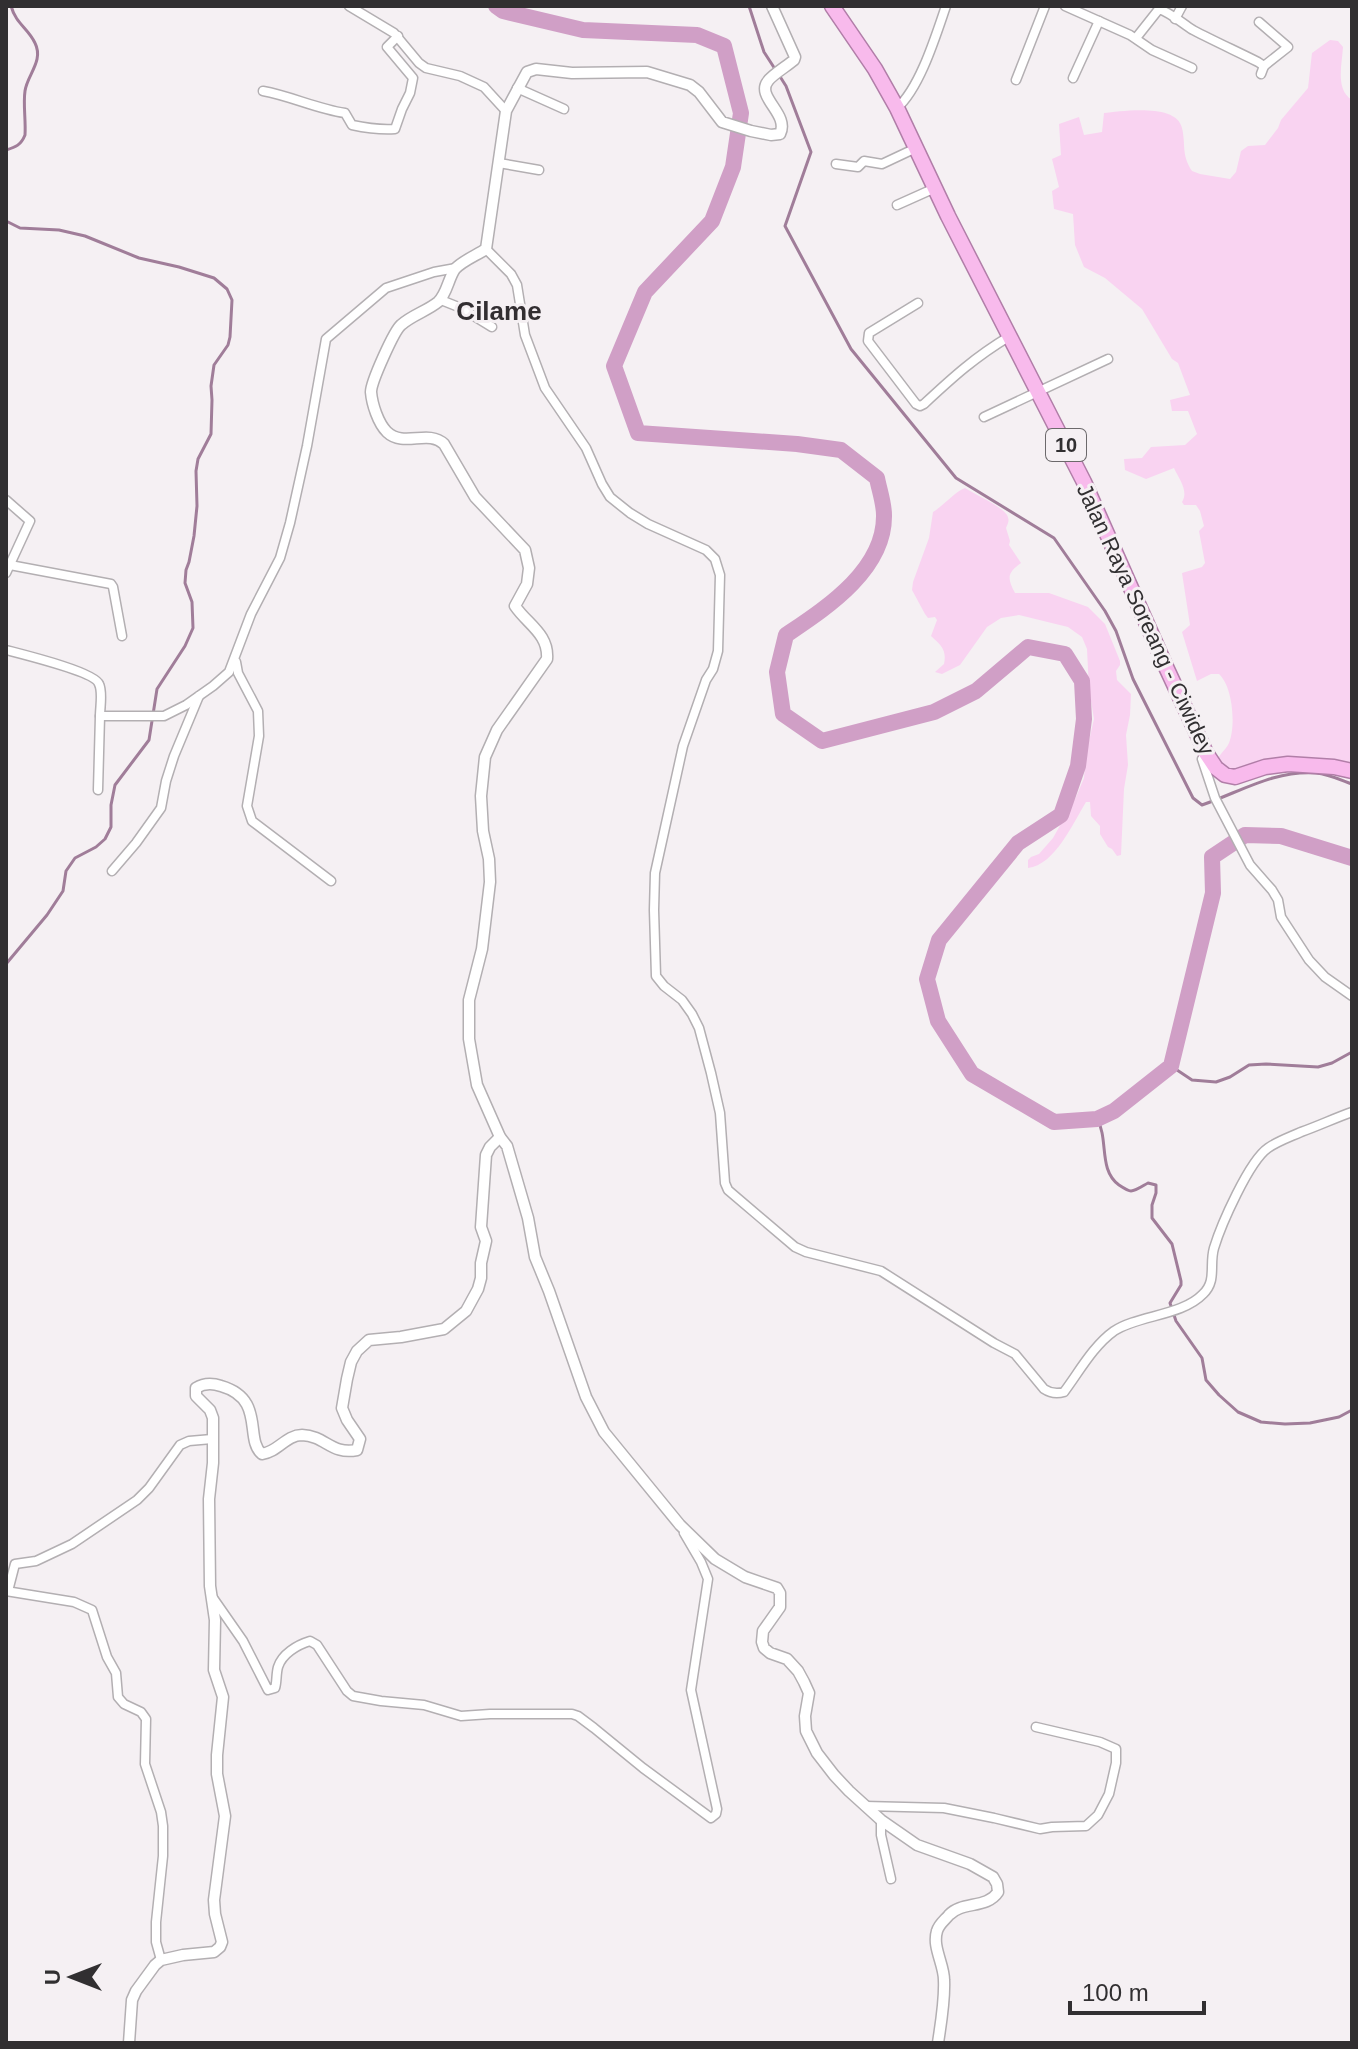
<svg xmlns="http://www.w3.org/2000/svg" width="1358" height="2049" font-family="Helvetica,sans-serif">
  <rect width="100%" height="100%" fill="#f5f0f3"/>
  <!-- green -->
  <g fill="#f9d3f1">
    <path d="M1330,40L1338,41L1343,47C1342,65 1335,89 1352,100V768L1314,758L1239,772L1217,765C1217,754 1225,752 1229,743C1236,726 1233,687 1219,674H1211L1197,681L1182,632L1190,625L1182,573L1202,567L1205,563L1199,531L1204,526L1200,511L1196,505H1184L1182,502C1189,491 1179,479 1174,468L1146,479L1125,470L1124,459L1142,458L1151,447L1185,445L1197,434L1188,411H1172L1170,400L1190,395L1178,363L1172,359L1142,309L1105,278L1084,267L1075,245L1073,214L1054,209L1052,191L1059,187L1052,159L1061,155L1059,124L1079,117L1084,135L1102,132L1104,113C1122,111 1177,103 1182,128C1186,145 1181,154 1192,171L1200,174L1230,179L1236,172L1241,151L1248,146L1265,145L1278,128L1281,120L1308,88L1312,53Z"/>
    <path d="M965,488C976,495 1001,506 1007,515C1010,521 1008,523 1006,528L1010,541L1009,545L1021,563C1007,573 1007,578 1015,593H1049L1088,607L1105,624L1120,661V665L1116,671L1117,680L1131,694L1130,715L1126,735L1128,765L1124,789L1121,855L1117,856L1112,849L1108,847L1100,834V826L1091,816L1090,802H1086C1073,823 1055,865 1028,868V860L1031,857L1039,854L1053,838L1076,797L1084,778L1086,754L1094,719L1089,689L1087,649L1082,637L1068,627L1019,615L1001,618L987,627L960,665L942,674L935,672L944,664C947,650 941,645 931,636L937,620L935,617L928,618L925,614L912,590L913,582L929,538L933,512C943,506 956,491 965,488Z"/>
  </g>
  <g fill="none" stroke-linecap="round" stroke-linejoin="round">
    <!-- stream -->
    <g stroke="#a07d99" stroke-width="3">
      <polyline points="749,6 764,52 775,69"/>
      <path d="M779,75L786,86L811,152L785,226L851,349L956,478L1054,538L1105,611L1116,631L1133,679L1193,798L1202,805C1240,792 1274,770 1316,773C1328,774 1341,780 1352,784"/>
      <path d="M6,150C16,147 21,145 25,135C26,120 23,105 25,91C27,75 44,61 35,43C28,28 16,24 11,6"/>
      <polyline points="6,221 20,228 59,230 85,236 139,258 179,267 214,278 227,289 232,300 230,337 228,345 214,365 211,386 212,400 211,434 198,459 196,471 197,506 194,536 189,562 186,570 185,583 192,602 193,628 185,646 157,689 149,740 115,785 111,805 111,827 105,839 96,847 75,858 66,871 63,891 47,915 6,964"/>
      <polyline points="6,1039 6,1052"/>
      <polyline points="1171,1066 1192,1080 1216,1082 1230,1077 1249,1065 1266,1064 1318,1067 1332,1063 1352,1052"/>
      <path d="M1097,1119C1109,1139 1098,1170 1119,1185C1122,1187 1128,1191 1131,1191C1136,1191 1144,1185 1148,1183L1156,1185V1193L1152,1205V1218L1172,1244L1181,1281V1285L1170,1303L1176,1321L1202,1358L1206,1380L1219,1395L1238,1412L1261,1422L1285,1424L1310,1423L1339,1417L1352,1410"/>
    </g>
    <!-- river -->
    <path stroke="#d09fc6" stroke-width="16" d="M496,6L503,11L583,30L697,35L724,46L741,113L733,167L712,221L645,292L614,366L638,433L797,444L841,450L877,478C879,489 884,503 884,515C885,570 826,608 786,635L777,672L783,714L822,741L934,712L976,691L1028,647L1065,654L1082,681L1084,719L1078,766L1061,815L1018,843L939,940L927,979L938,1021L972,1074L1054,1122L1097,1119L1114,1111L1171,1066L1213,893L1212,857L1245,835L1281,836L1352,858"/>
    <!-- minor casing -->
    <g stroke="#b3afb2" stroke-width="11">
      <g id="minor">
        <polyline points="349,6 394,33 419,63 426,68 460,76 484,87 506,111"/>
        <polyline points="1065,6 1130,35 1152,50 1192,68"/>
        <polyline points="1175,19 1182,6"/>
        <polyline points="1259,22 1288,47 1264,66"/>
        <path d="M1136,38L1159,9C1171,13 1182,23 1193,30C1214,41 1236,51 1258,62L1264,66L1261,74"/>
        <polyline points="1073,78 1099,21"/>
        <polyline points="1016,80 1045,6"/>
        <polyline points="517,88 564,109"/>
        <path d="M263,91C291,96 317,109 345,113L352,125C366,128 381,130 395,129L402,109L410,93L413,78L387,47L398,36"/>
        <path d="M897,108C920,88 936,35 946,6"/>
        <polyline points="499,163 539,170"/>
        <polyline points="836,164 858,167 864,161 882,164 916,148"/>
        <polyline points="897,205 935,188"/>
        <path d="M486,249L511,274L517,285L525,335L545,388L586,448L602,484L610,497L630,513L648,524L706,550L715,559L720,575L718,651L713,669L706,680L683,746L655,873L654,910L656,976L664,986L682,1000L692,1014L699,1028L711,1073L720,1113L725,1183L728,1190L795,1247L806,1252L881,1271L994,1343L1015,1354L1044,1389C1050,1393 1057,1394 1064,1392C1079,1372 1093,1346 1114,1331C1138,1315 1182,1316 1203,1294C1217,1281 1209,1265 1214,1248C1221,1225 1249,1161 1268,1148C1278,1141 1290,1137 1301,1132C1318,1126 1335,1118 1352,1112"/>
        <polyline points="441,300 461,308 492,327"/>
        <path d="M918,303L869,333L868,341L916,404L920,406L924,404C953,377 975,357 1010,336"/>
        <polyline points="984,417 1108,359"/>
        <polyline points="6,500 30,521 6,573"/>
        <polyline points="10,565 111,584 113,587 122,636"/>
        <path d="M6,650C21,654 95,672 99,684C103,692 100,707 100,716H164L186,705L213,686L229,672L251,614L280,558L290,523L307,446L326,339L386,288L434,272L456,268"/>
        <polyline points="236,662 238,673 258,711 259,736 247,806 252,821 331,881"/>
        <polyline points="1206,753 1202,759 1215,798 1250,865 1272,890 1278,900 1281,917 1309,960 1325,977 1352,996"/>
        <polyline points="98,790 100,716"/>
        <polyline points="112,871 136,843 161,808 166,781 174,756 199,696"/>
        <polyline points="6,1591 74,1602 92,1610 107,1657 116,1673 118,1697 124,1704 141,1712 146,1719 145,1764 161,1812 163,1826 163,1856 156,1922 156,1942 161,1960"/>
        <polyline points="8,1591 15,1564 36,1561 72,1544 137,1500 149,1488 180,1445 189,1441 212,1439"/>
        <path d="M213,1598L243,1641L268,1690L275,1688C277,1682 276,1674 278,1667C282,1654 297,1645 310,1641L317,1645L347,1691L353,1696L381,1701L424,1705L461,1716L490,1714H572L578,1716L594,1728L643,1768L711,1818L716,1814L717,1809L691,1690L708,1579L701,1562L684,1533"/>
        <polyline points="865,1806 944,1808 994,1818 1040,1829 1052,1827 1086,1826 1098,1815 1109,1794 1116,1763 1116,1749 1100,1742 1036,1727"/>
        <polyline points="881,1820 881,1835 891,1879"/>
      </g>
    </g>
    <!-- tertiary casing -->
    <g stroke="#b3afb2" stroke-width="13">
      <g id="tertiary">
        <path d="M772,6L795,57L794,60C787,66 772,75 768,81C755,97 790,114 780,134L771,135L751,131L722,122L699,92L690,85L647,72L572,73L536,69L527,72L506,111L486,249C477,255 462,261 455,269C448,279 447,294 438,302C427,311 412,315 401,325C394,331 371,382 371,392C372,404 378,423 387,432C404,448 428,429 444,444L475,497L525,550L529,568L527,584L515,606C527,624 549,634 547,659L497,730L485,757L481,796L483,831L489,859L490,882L482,949L469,1000V1039L477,1085L500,1137L507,1146L528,1218L535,1257L549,1291L586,1397L604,1432L680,1525L715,1559L745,1577L777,1588L780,1593V1607L763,1631L762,1642L764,1648L770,1653L787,1659L798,1671L804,1682L809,1693L805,1716L806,1731L817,1753L834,1775L849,1791L881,1820L917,1845L970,1864L993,1877L997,1884L998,1892C987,1909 962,1901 949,1915C945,1920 939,1924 937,1931C932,1947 944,1964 944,1980C945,2001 941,2022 938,2043"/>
        <path d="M129,2043L132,2000L136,1991L155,1965L161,1960L183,1955L214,1952L220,1947L222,1942L215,1914L214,1900L225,1816L217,1774V1755L223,1697L214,1670L215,1620L210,1586L209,1499L213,1463V1418L210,1410L196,1396V1388C204,1383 212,1383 221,1386C266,1399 244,1439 262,1454C278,1452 286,1435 302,1435C326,1436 331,1455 357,1450L360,1439L347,1420L342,1408L347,1379L351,1362L357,1351L369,1340L401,1337L444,1329L466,1311L478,1289L481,1278V1263L486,1241L481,1227L486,1155L490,1147L500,1137"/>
      </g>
    </g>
    <!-- trunk casing -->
    <g stroke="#b17ea8" stroke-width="17">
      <polyline id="trunk" points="832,6 875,69 897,108 948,216 1084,482 1166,667 1206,753 1216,768 1225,775 1235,777 1265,767 1288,764 1334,767 1352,771"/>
    </g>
    <!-- minor -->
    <use href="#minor" stroke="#fff" stroke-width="8"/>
    <!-- tertiary -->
    <use href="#tertiary" stroke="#fff" stroke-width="10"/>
    <!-- trunk -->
    <use href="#trunk" stroke="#f8baec" stroke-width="14"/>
  </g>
  <g text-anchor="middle" stroke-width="6" stroke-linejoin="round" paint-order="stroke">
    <!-- shield labels -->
    <rect fill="#f5f0f3" stroke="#6c696b" stroke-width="2" x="1046" y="429" width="40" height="32" rx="6"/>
    <g font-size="20" font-weight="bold" fill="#312f31">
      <text x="1066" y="452">10</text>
    </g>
    <!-- street labels -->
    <g font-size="22" fill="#312f31" stroke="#f5f0f3">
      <text transform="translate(1146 619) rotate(65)" y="8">Jalan Raya Soreang - Ciwidey</text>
    </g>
    <!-- quarter labels -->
    <g font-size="26" font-weight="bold" fill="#322e31" stroke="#f5f0f3">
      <text x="499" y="320">Cilame</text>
    </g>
  </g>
  <!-- border -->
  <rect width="1358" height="2049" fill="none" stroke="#312f31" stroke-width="16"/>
  <!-- north arrow -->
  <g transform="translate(72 1977) rotate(270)" stroke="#f5f0f3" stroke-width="6" paint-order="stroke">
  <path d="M0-6L14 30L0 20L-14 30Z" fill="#312f31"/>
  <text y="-12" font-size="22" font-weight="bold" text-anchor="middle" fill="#312f31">U</text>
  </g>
  <!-- scale -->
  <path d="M1070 2001v12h134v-12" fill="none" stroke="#312f31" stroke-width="4"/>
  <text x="1082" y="2001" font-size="24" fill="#312f31" stroke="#f5f0f3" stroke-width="6" paint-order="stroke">100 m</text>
</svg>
